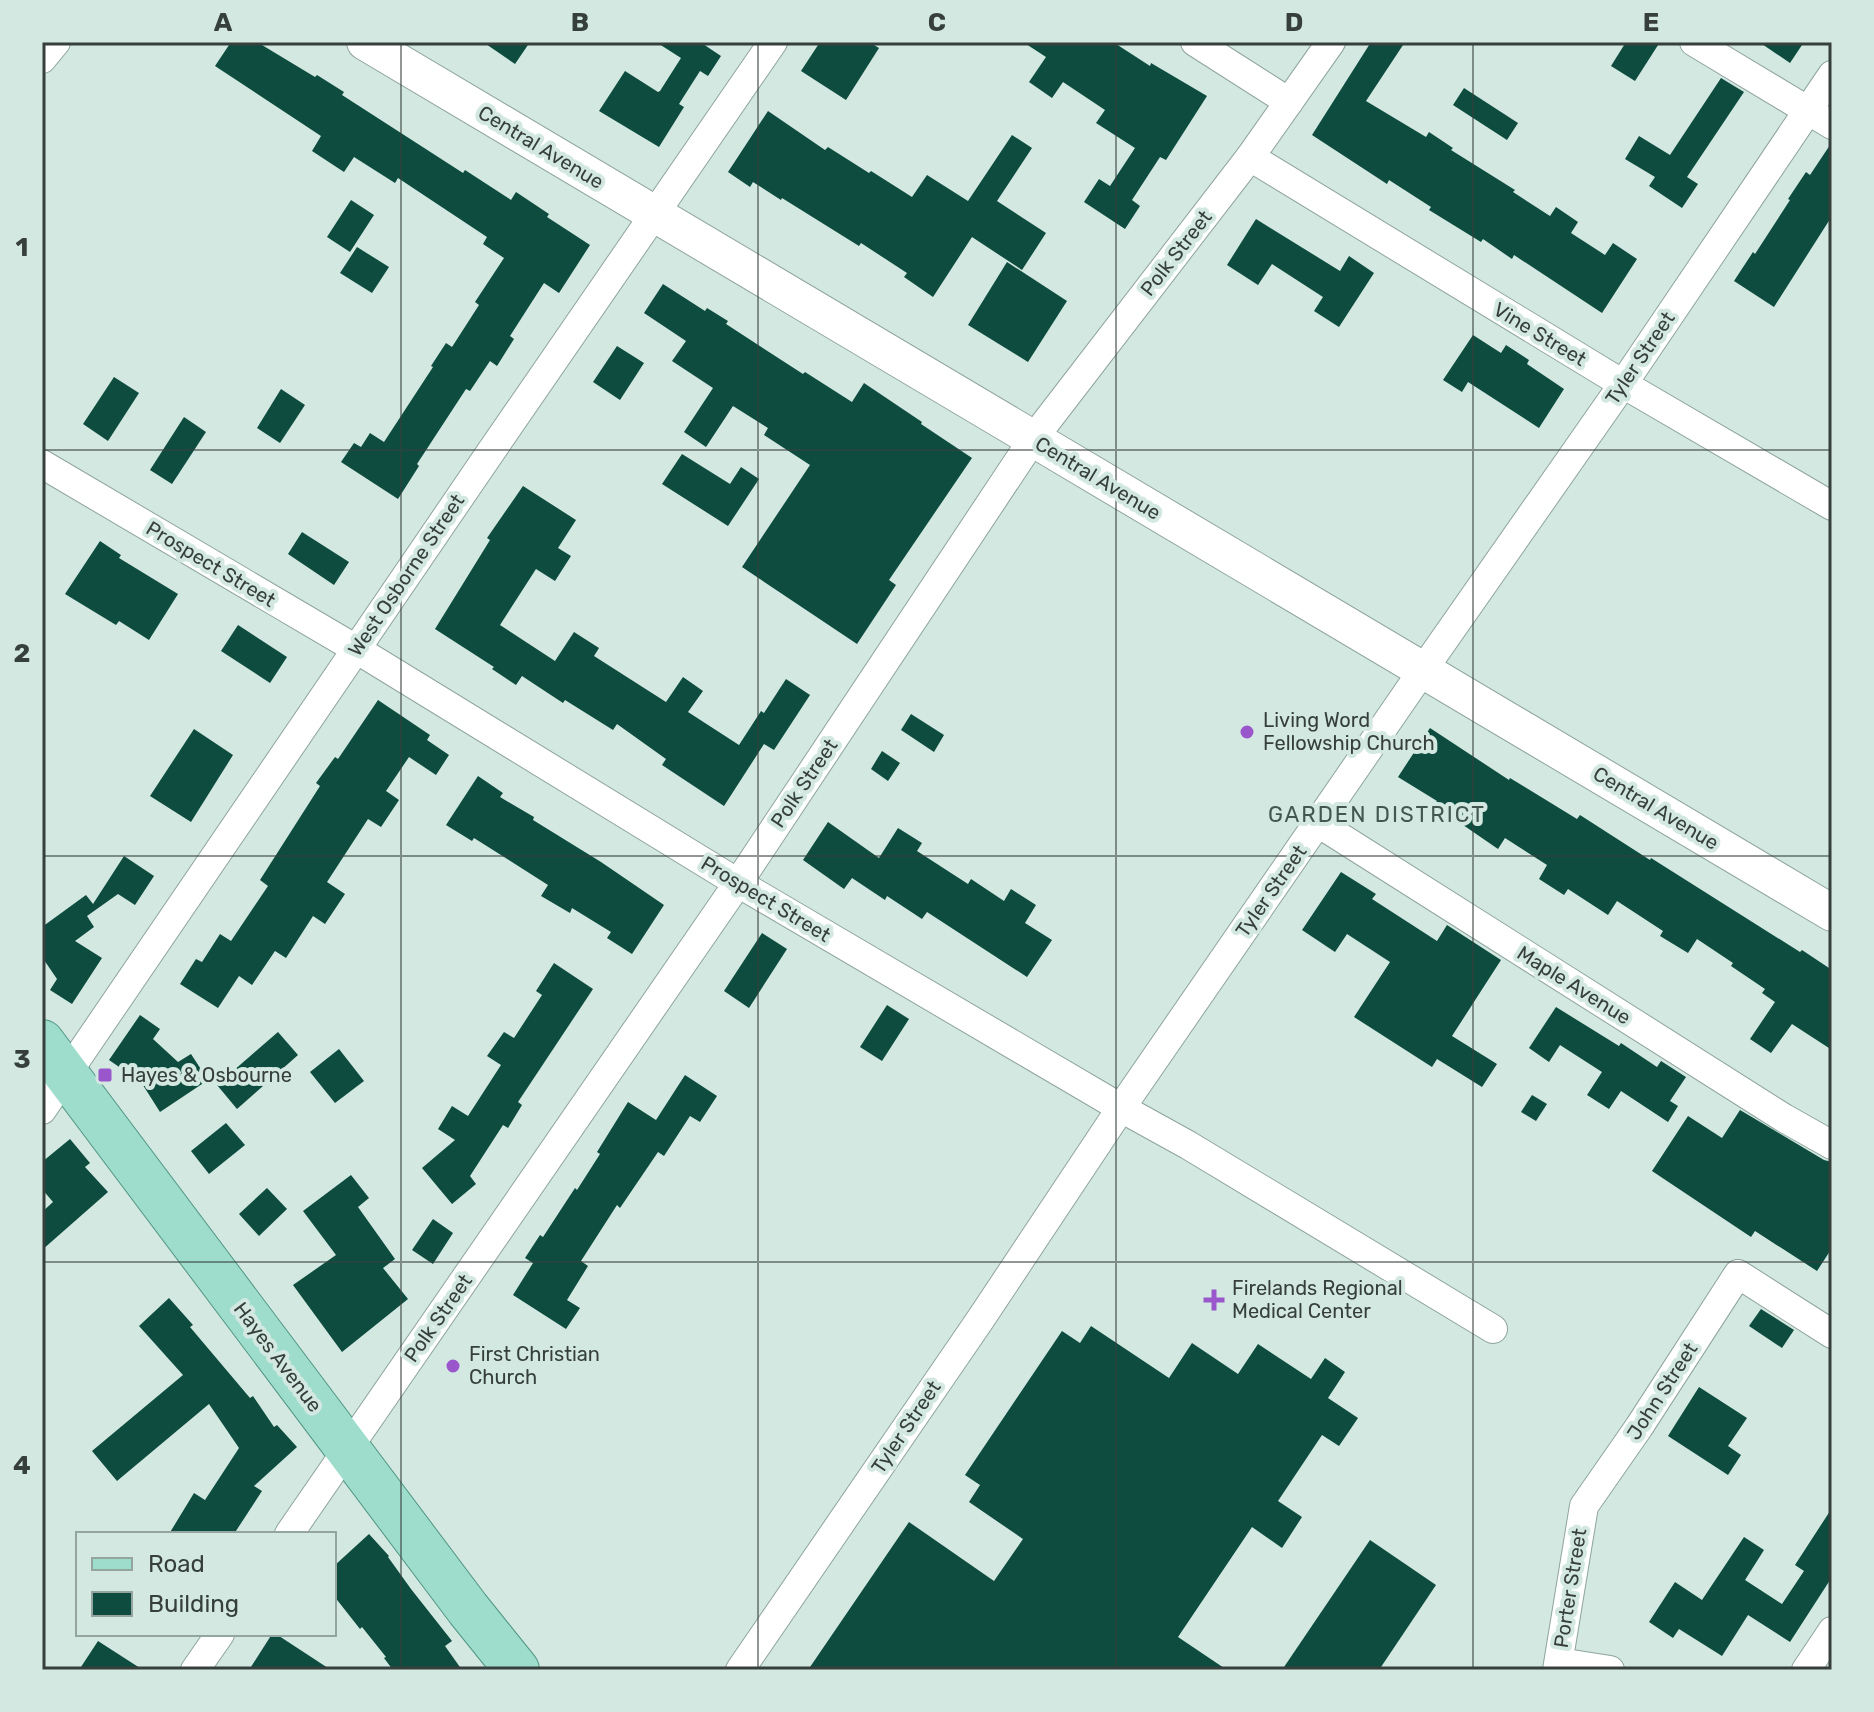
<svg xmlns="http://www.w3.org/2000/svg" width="1874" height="1712" font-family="Rubik,sans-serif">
  <rect width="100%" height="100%" fill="#d2e8e1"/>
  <!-- building -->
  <g fill="#0d4c3e">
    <polygon points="231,42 257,42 315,77 317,75 344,92 342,95 463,173 465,170 511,200 516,192 549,214 547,217 590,245 559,293 544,283 510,336 514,339 497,366 490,361 470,391 466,389 417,464 419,466 398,499 341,462 354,443 361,447 370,433 384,442 433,367 431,366 446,343 452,347 479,305 475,302 504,258 483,244 487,237 398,178 395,183 354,157 344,172 312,151 321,136 215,66"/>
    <polygon points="483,42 530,42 515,64"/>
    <polygon points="656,42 700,42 721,56 708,76 700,71 679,104 684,107 659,147 599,111 625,71 658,92 660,91 681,58"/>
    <polygon points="820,42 869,42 879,48 846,100 801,71"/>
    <polygon points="1023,42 1113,42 1150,66 1151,63 1207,96 1166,160 1160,157 1132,200 1140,206 1125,229 1084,202 1099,179 1110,186 1135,148 1096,123 1105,110 1063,82 1052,98 1029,82 1046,57"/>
    <polygon points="1371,42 1405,42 1366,101 1426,137 1429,132 1453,148 1451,150 1515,190 1513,192 1550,216 1556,207 1578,222 1571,233 1605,255 1613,243 1637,259 1602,313 1514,255 1512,259 1483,239 1481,242 1429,210 1431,207 1389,180 1387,184 1312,135"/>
    <polygon points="1626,42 1660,42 1635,81 1611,66"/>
    <polygon points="1759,42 1804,42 1790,63"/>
    <polygon points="1721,78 1744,92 1687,177 1698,184 1682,208 1649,186 1655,177 1625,159 1639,136 1670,155"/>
    <polygon points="1464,88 1518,123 1507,140 1453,105"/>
    <polygon points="768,111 825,150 828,147 869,173 871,171 912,197 927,175 968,201 1012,135 1032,148 997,201 1046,233 1022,270 972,237 933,297 904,277 907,273 861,243 859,246 782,198 781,200 753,182 750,187 728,172"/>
    <polygon points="1832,142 1832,216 1774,307 1734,281 1753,252 1755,254 1790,200 1788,199 1806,172 1810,175"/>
    <polygon points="351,200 374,215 350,252 327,237"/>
    <polygon points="1256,219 1340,271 1349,256 1374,273 1339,327 1314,311 1323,297 1272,264 1258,285 1227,265"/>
    <polygon points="357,247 389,267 372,293 340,273"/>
    <polygon points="1007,262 1067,301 1028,362 968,325"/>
    <polygon points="663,284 705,311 707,308 728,321 726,324 803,374 805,372 852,402 864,383 922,422 921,424 972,458 889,580 896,585 857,644 742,567 810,465 764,435 768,428 733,406 706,447 684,432 713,388 672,361 686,341 644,313"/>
    <polygon points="1473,335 1501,353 1506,345 1529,360 1527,364 1564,389 1539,428 1468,382 1462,392 1443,380"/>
    <polygon points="617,346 644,363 620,400 593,382"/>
    <polygon points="114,377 139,393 108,441 83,424"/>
    <polygon points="281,389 305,405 280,443 257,428"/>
    <polygon points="184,417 206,432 172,484 150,470"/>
    <polygon points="682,454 730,484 741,467 759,479 728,526 662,484"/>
    <polygon points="523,486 576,520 558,548 571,556 555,581 536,569 500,625 555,661 574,632 599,648 594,656 666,702 683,677 703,691 688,712 739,745 761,711 764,713 786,679 810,695 774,750 764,744 724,806 662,765 666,759 617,724 613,730 565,700 563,703 522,676 516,685 492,669 494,667 435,629 490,540 487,538"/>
    <polygon points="302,532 349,562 334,585 288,554"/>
    <polygon points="100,541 121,555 119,558 178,594 149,640 119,621 116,625 65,594"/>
    <polygon points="238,625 287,657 270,683 221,651"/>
    <polygon points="378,700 430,735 427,740 449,755 436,775 409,757 386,791 399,800 381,827 368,819 327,882 345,894 325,924 313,916 286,958 275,951 252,985 239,976 218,1008 180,984 196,959 202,962 220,934 231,941 268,886 260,880 320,786 316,783 335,757 338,759"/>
    <polygon points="911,714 944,735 934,752 901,730"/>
    <polygon points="1430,728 1509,780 1510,778 1577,819 1580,815 1650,860 1651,858 1800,952 1802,950 1832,970 1832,1050 1792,1024 1771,1053 1750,1039 1775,1002 1762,993 1765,989 1731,966 1733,963 1697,939 1688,953 1660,936 1663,931 1617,901 1608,915 1568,889 1564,895 1539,879 1547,865 1505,838 1498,849 1434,805 1437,801 1398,777"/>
    <polygon points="194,729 233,755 191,822 150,796"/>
    <polygon points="882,751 900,763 888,781 871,769"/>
    <polygon points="478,776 503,793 500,797 534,817 533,820 601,862 664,905 632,954 607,938 611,932 572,908 570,913 541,896 548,885 474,838 472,841 446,825"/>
    <polygon points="828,822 879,858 898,828 922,843 917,851 968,884 971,879 1004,901 1011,889 1036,905 1025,923 1052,940 1027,977 927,912 922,919 887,896 885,900 852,878 844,889 803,860"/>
    <polygon points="124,856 154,876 135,905 118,894 87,916 94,927 75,941 102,958 72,1004 50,990 57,979 42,957 42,927 86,895 93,904"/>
    <polygon points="1341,872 1376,894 1372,899 1437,941 1447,925 1501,960 1452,1036 1497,1064 1482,1087 1437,1059 1432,1067 1354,1017 1390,962 1347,934 1335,952 1302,930"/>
    <polygon points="762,933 787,949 749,1008 724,991"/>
    <polygon points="554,963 593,989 518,1102 522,1105 508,1128 503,1125 470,1176 476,1184 452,1204 422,1168 455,1140 438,1129 452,1106 468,1116 501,1065 487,1056 504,1032 514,1038 542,995 536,991"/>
    <polygon points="887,1005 909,1019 882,1061 860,1047"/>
    <polygon points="1556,1007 1619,1046 1621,1043 1657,1067 1661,1061 1686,1077 1670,1101 1678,1106 1668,1122 1621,1091 1609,1109 1587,1095 1602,1072 1560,1045 1549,1062 1529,1048"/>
    <polygon points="140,1015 160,1029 153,1039 178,1062 191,1054 208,1080 160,1112 141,1082 109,1060"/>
    <polygon points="278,1032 298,1055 237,1109 217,1085"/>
    <polygon points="339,1049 364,1081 335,1103 310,1072"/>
    <polygon points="685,1075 717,1096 700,1122 690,1116 664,1156 658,1152 620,1208 617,1205 581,1261 588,1266 567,1300 580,1308 566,1329 513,1295 533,1263 525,1258 540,1235 543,1237 575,1188 577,1190 600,1154 597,1152 628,1102 656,1120"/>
    <polygon points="1532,1095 1547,1104 1536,1121 1521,1112"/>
    <polygon points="1740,1110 1824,1160 1832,1162 1832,1248 1817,1271 1755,1231 1751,1237 1652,1171 1688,1116 1722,1138"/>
    <polygon points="226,1123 245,1145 209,1174 191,1151"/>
    <polygon points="70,1139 90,1163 85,1167 108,1192 42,1250 42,1212 53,1202 42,1189 42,1162"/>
    <polygon points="351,1175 369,1198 358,1207 395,1259 383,1268 408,1299 342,1352 293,1285 336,1255 303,1211"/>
    <polygon points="267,1188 287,1209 259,1236 239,1214"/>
    <polygon points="433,1219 453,1233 433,1264 412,1250"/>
    <polygon points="169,1298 193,1325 190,1327 250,1398 253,1396 274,1427 277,1425 297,1447 254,1486 262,1491 234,1534 169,1534 194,1493 205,1500 239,1448 209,1404 117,1481 92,1451 183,1375 139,1326"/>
    <polygon points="1761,1309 1794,1330 1782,1348 1749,1326"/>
    <polygon points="1091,1326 1169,1378 1192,1343 1238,1374 1258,1344 1311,1379 1325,1358 1345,1372 1328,1398 1358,1418 1339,1446 1322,1435 1278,1501 1302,1517 1282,1548 1252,1527 1178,1637 1227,1670 808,1670 909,1522 994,1581 1023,1539 969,1502 980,1485 965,1475 1062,1331 1080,1343"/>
    <polygon points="1699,1387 1747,1418 1728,1446 1741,1455 1728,1475 1668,1436"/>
    <polygon points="1832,1508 1832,1577 1790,1642 1748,1615 1722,1656 1679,1629 1673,1638 1649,1622 1675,1582 1702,1600 1744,1537 1764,1550 1745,1580 1782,1604 1804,1571 1795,1565"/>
    <polygon points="369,1534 389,1556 388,1557 411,1589 452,1641 445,1646 462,1670 393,1670 384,1658 386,1657 362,1627 360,1629 334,1596 334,1566"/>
    <polygon points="1370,1540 1436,1585 1379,1670 1282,1670"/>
    <polygon points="272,1634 276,1634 331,1670 249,1670"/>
    <polygon points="98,1641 143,1670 79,1670"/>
  </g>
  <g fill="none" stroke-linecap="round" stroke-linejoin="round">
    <!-- minor casing -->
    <g stroke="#8fa49d" stroke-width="30">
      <g id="minor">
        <polyline points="1195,42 1289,102"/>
        <polyline points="1694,42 1832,125"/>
        <polyline points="42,59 56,42"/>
        <polyline points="1250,157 1623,384 1832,506"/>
        <polyline points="42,464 356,649 738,883 1121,1108 1188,1145 1493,1329"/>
        <polyline points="1318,823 1784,1118 1832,1145"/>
        <polyline points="42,1110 490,453 773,42"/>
        <polyline points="289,1534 738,883 1033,439 1250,157 1331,42"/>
        <polyline points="1559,1662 1610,1670"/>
        <polyline points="195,1670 220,1634"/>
        <polyline points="740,1670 980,1320 1121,1108 1423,670 1623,384 1832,75"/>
        <polyline points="1557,1670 1584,1506 1639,1427 1738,1274 1832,1334"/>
        <polyline points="1806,1670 1832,1631"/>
      </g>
    </g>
    <!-- tertiary casing -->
    <g stroke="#8fa49d" stroke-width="38">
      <polyline id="tertiary" points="365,42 1832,913"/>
    </g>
    <!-- primary casing -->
    <g stroke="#509683" stroke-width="46">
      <polyline id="primary" points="42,1042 468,1609 517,1670"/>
    </g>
    <!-- minor -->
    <use href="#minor" stroke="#fff" stroke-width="28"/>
    <!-- tertiary -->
    <use href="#tertiary" stroke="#fff" stroke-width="36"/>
    <!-- primary -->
    <use href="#primary" stroke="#9edccb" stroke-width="44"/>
  </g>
  <!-- grid -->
  <path fill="none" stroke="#363f3c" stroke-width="2" stroke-opacity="0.55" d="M401,42V1670M758,42V1670M1116,42V1670M1473,42V1670M42,450H1832M42,856H1832M42,1262H1832"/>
  <!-- markers -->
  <g fill="#9a57cc" stroke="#d2e8e1" stroke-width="3">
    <circle cx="1247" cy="732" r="8"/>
    <rect x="97" y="1067" width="16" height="16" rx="4"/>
    <path d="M1210 1288h8v8h8v8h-8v8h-8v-8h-8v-8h8z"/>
    <circle cx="453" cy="1366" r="8"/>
  </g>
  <g text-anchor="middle" stroke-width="8" stroke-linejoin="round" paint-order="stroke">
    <!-- street labels -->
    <g font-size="20" fill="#363f3c" stroke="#d2e8e1">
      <text transform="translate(541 147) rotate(31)" y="7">Central Avenue</text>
      <text transform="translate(1176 253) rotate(-52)" y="7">Polk Street</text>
      <text transform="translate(1540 334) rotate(31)" y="7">Vine Street</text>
      <text transform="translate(1640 358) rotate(-56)" y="7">Tyler Street</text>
      <text transform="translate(1098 478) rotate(31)" y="7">Central Avenue</text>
      <text transform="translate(211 564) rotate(31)" y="7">Prospect Street</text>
      <text transform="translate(406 575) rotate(-56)" y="7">West Osborne Street</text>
      <text transform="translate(804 783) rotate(-56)" y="7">Polk Street</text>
      <text transform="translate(1656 808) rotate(31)" y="7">Central Avenue</text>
      <text transform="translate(1271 891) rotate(-55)" y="7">Tyler Street</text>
      <text transform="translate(766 899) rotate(31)" y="7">Prospect Street</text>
      <text transform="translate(1574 985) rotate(32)" y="7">Maple Avenue</text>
      <text transform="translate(438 1318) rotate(-55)" y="7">Polk Street</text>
      <text transform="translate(278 1357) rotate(53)" y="7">Hayes Avenue</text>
      <text transform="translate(1662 1391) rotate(-57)" y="7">John Street</text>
      <text transform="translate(906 1427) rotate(-56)" y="7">Tyler Street</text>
      <text transform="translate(1570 1588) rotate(-81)" y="7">Porter Street</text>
    </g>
    <!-- poi labels -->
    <g font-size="20" fill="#363f3c" stroke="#d2e8e1" text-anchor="start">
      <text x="1263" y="727">Living Word<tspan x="1263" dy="23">Fellowship Church</tspan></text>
      <text x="121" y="1082">Hayes &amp; Osbourne</text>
      <text x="1232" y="1295">Firelands Regional<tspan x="1232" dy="23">Medical Center</tspan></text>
      <text x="469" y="1361">First Christian<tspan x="469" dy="23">Church</tspan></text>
    </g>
    <!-- neighbourhood labels -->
    <g font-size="22" letter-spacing="2" fill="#435650" stroke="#d2e8e1">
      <text x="1377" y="822">GARDEN DISTRICT</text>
    </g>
  </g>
  <!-- border -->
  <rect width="1874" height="1712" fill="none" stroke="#d2e8e1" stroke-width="88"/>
  <!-- legend -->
  <rect x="76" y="1532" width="260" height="104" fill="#d2e8e1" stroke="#94a49f" stroke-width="2"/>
  <rect x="92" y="1558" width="40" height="12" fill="#9edccb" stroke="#94a49f" stroke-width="2"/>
  <text x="148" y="1572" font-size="24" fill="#363f3c">Road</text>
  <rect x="92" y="1592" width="40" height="24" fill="#0d4c3e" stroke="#94a49f" stroke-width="2"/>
  <text x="148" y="1612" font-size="24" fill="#363f3c">Building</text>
  <rect x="44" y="44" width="1786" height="1624" fill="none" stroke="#363f3c" stroke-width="3"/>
  <g font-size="26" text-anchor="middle" font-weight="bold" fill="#363f3c">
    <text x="223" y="31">A</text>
    <text x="580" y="31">B</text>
    <text x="937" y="31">C</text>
    <text x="1294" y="31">D</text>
    <text x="1651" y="31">E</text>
    <text x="22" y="256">1</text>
    <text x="22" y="662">2</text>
    <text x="22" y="1068">3</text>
    <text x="22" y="1474">4</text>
  </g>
</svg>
